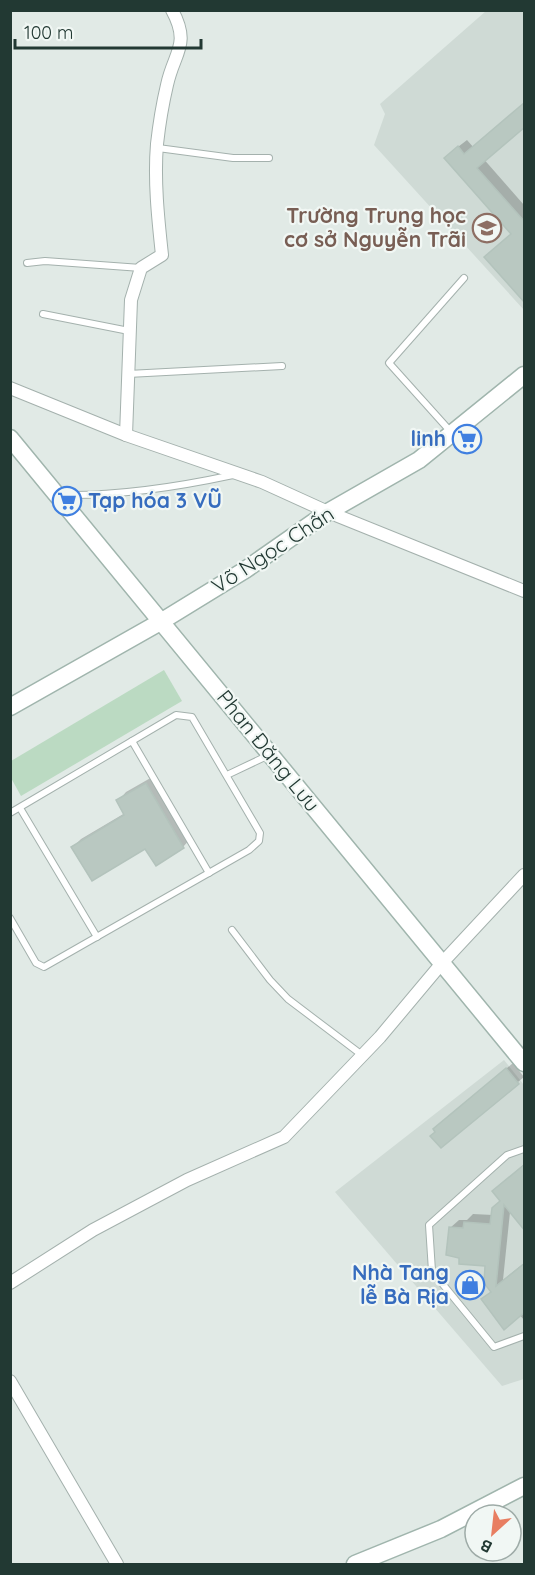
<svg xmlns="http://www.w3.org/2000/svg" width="535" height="1575" font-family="Quicksand,sans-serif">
  <rect width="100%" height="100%" fill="#e1eae6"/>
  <!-- built -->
  <g fill="#cfdad5">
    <polygon points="486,11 524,11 524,310 374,145 385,114 380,104"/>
    <polygon points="504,1060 524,1085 524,1379 502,1386 335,1192"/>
  </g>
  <!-- green -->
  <polygon fill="#bbdac2" points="164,670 182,701 21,796 11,778 11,761"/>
  <!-- shadow -->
  <g fill="#0003">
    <polygon points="467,140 524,205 524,300 512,234 454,150"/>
    <polygon points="154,776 191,838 183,847 73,847 81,839 125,813 118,801 126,792"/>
    <polygon points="513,1063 524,1077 441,1146 436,1132 441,1123"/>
    <polygon points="524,1164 524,1229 510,1212 503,1280 524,1263 524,1320 519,1314 483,1300 492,1291 486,1264 450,1228 459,1220 467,1220 473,1214 493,1215 501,1201 503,1183"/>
  </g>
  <!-- building -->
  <g fill="#b9c8c1" stroke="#b3c3bc" stroke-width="1.5">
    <polygon points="525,102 525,127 477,168 525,222 525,303 484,257 511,234 444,158 458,146 464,154"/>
    <polygon points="146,783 184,848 156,866 145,849 92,881 71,847 124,815 116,800"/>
    <polygon points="506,1068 519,1084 441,1148 430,1136 435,1132 433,1129"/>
    <polygon points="525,1164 525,1231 504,1205 496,1286 525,1263 525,1312 504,1330 481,1299 491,1292 484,1283 485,1266 459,1264 459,1258 446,1255 449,1227 463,1228 464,1222 490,1224 492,1208 500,1201 492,1191"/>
  </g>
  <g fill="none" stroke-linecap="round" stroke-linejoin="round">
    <!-- lane casing -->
    <g stroke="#a4b1ad" stroke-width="8">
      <g id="lane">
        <polyline points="158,148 233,158 269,158"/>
        <polyline points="27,263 45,261 141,268"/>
        <polyline points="43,314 129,331"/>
        <polyline points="128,374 282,366"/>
        <polyline points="451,432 389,363 464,278"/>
        <path d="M62,495C120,496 177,487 233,475"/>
        <polyline points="132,741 209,873"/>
        <polyline points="227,775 267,756"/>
        <polyline points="20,808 97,937"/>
        <polyline points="10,813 176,715 192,717 260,833 259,841 249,850 44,967 36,963 10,918"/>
        <polyline points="232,930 270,980 288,999 362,1055"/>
        <polyline points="524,1149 507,1155 429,1225 432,1271 494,1347 524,1336"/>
      </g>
    </g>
    <!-- street casing -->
    <g stroke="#a4b1ad" stroke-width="14">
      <g id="street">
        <polyline points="10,388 126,435 262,482 328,512 524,591"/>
        <path d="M126,435L131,300L141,268L162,255C158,218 154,180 157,144C159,126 163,102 167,85C174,52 191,45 172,10"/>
        <polyline points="10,1283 93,1230 187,1180 284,1137 380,1037 442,963 524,875"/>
        <polyline points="10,1381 117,1564"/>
      </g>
    </g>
    <!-- secondary casing -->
    <g stroke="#a0b5ad" stroke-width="19">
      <g id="secondary">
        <polyline points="10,438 524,1063"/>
        <polyline points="10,707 162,621 245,570 328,512 419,460 524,375"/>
        <polyline points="355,1564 441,1529 524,1486"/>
      </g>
    </g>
    <!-- lane -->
    <use href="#lane" stroke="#fff" stroke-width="6"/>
    <!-- street -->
    <use href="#street" stroke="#fff" stroke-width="12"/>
    <!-- secondary -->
    <use href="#secondary" stroke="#fff" stroke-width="16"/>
  </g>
  <!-- icons -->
  <defs>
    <g id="school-ring" transform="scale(1.5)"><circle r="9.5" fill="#f1f7f4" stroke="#8d6e63" stroke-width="1.5"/><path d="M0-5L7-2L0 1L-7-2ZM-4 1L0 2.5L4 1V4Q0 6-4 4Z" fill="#8d6e63"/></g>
    <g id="supermarket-ring" transform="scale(1.5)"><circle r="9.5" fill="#f1f7f4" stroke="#3f7fe0" stroke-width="1.5"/><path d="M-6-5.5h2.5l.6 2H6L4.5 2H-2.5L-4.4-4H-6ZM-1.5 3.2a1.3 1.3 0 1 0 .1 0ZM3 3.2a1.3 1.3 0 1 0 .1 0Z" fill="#3f7fe0"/></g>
    <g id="shop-ring" transform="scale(1.5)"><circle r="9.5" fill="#f1f7f4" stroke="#3f7fe0" stroke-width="1.5"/><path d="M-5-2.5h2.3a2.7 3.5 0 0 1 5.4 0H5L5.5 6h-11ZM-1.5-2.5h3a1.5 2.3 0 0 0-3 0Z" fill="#3f7fe0"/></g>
  </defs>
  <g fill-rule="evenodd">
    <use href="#school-ring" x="487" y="228"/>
    <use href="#supermarket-ring" x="467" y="439"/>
    <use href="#supermarket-ring" x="67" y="501"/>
    <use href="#shop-ring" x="470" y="1285"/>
  </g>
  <g text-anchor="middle" stroke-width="4.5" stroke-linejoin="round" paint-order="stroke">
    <!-- education labels -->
    <g font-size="21" font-weight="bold" fill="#785e54" stroke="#f1f7f4" text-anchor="end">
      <text x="466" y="223">Trường Trung học<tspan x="466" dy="24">cơ sở Nguyễn Trãi</tspan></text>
    </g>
    <!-- shop labels -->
    <g font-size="21" font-weight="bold" fill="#366cbe" stroke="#f1f7f4" text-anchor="end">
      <text x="446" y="446">linh</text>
      <text x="88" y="508" text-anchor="start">Tạp hóa 3 VŨ</text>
      <text x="449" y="1280">Nhà Tang<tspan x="449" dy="24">lễ Bà Rịa</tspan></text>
    </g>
    <!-- street labels -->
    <g font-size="21" fill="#223933" stroke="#f1f7f4">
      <text transform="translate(273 550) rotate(-33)" y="7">Võ Ngọc Chấn</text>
      <text transform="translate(268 751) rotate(51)" y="7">Phan Đăng Lưu</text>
    </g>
  </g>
  <!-- border -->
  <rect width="535" height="1575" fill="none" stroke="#223933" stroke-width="24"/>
  <!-- north arrow -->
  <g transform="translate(493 1533) rotate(207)"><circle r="28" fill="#f1f7f4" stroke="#9eaba7" stroke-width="1.5"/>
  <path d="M0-4.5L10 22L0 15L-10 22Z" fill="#e87e61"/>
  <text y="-9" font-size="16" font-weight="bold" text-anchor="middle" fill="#223933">B</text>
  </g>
  <!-- scale -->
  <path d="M15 39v9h186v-9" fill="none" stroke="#223933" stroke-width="3"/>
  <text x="24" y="39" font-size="18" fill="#223933" stroke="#f1f7f4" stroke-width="4.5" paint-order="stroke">100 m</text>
</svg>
